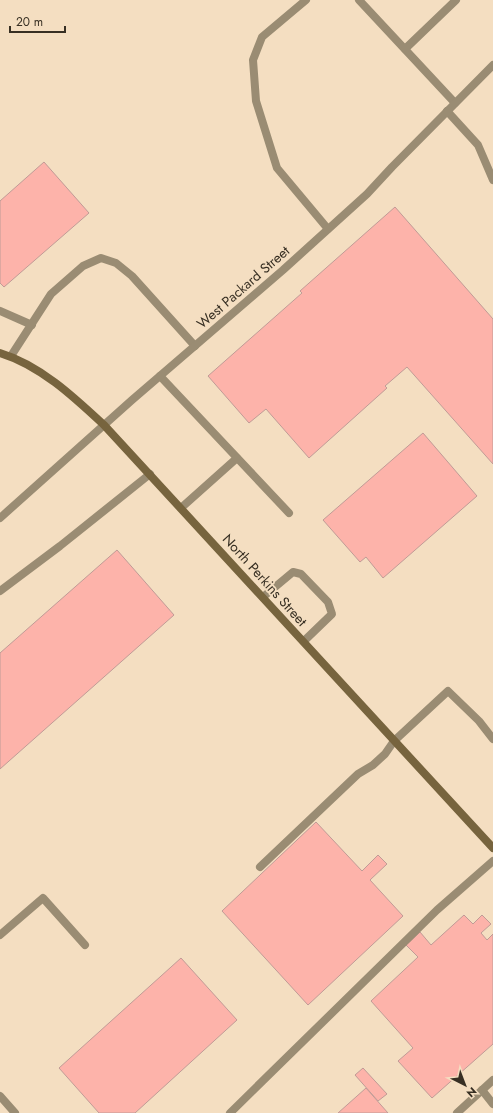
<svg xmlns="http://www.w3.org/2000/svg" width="493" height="1113" font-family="Jost,sans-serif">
  <rect width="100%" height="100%" fill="#f4dec1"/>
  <!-- building -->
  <g fill="#fdb3aa" stroke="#c09b96">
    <polygon points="44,162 89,213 4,287 0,283 0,201"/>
    <polygon points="395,207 493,319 493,464 407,367 385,386 387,388 309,458 266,409 249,423 208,376 302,293 300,291"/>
    <polygon points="423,433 477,496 383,578 366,557 360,562 323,520"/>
    <polygon points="117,550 174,615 0,769 0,653"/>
    <polygon points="316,822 362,871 378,855 387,864 370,880 403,916 308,1005 222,911"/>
    <polygon points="464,915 473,924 482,915 491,924 481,933 487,940 493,934 493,1044 432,1098 398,1061 413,1048 371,1001 418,957 406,945 420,932 431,945"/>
    <polygon points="181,958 237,1020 135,1113 99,1113 59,1068"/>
    <polygon points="363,1068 387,1094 378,1101 355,1075"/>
    <polygon points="366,1088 388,1113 338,1113"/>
  </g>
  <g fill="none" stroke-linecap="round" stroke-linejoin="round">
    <!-- lane -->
    <g stroke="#9a8c73" stroke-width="8">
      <polyline points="306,0 262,37 253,60 256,101 277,168 328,229"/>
      <polyline points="359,0 455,103"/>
      <polyline points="405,49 456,0"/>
      <polyline points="447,111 478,145 493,180"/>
      <polyline points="0,311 32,325"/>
      <polyline points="11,356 51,294 83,266 101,258 116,263 132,276 195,346"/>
      <polyline points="160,376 289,513"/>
      <polyline points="181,508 237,458"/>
      <polyline points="0,591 60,546 150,474"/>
      <polyline points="263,597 293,572 301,574 328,602 332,614 304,641"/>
      <polyline points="260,867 358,774 373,765 385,754 394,741 448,691 479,721 493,739"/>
      <polyline points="0,935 43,898 85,945"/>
      <polyline points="482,1090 493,1104"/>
      <polyline points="0,1096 15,1113"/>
      <polyline points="230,1113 437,910 493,861"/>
    </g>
    <!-- street -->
    <g stroke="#9a8c73" stroke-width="8">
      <polyline points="0,518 132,400 283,270 367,194 392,167 493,65"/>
      <polyline points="457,1113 493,1080"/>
    </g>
    <!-- secondary -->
    <path stroke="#77643e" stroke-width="8" d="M0,353C40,365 74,397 104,425L493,848"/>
  </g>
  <g text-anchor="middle" stroke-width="3.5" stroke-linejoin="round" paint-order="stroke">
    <!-- street labels -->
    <g font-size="14" fill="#372f23" stroke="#f4dec1">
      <text transform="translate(243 287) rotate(-41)" y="5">West Packard Street</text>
      <text transform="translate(265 580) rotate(48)" y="5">North Perkins Street</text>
    </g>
  </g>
  <!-- north arrow -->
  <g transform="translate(465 1085) rotate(138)" stroke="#f4dec1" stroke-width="3" paint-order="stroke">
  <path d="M0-3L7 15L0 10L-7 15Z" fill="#372f23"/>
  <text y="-6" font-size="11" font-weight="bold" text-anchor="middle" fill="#372f23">N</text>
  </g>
  <!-- scale -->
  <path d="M10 26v6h55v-6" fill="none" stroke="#372f23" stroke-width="2"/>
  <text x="16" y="26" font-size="12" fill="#372f23" stroke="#f4dec1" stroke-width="3" paint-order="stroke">20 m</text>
</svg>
